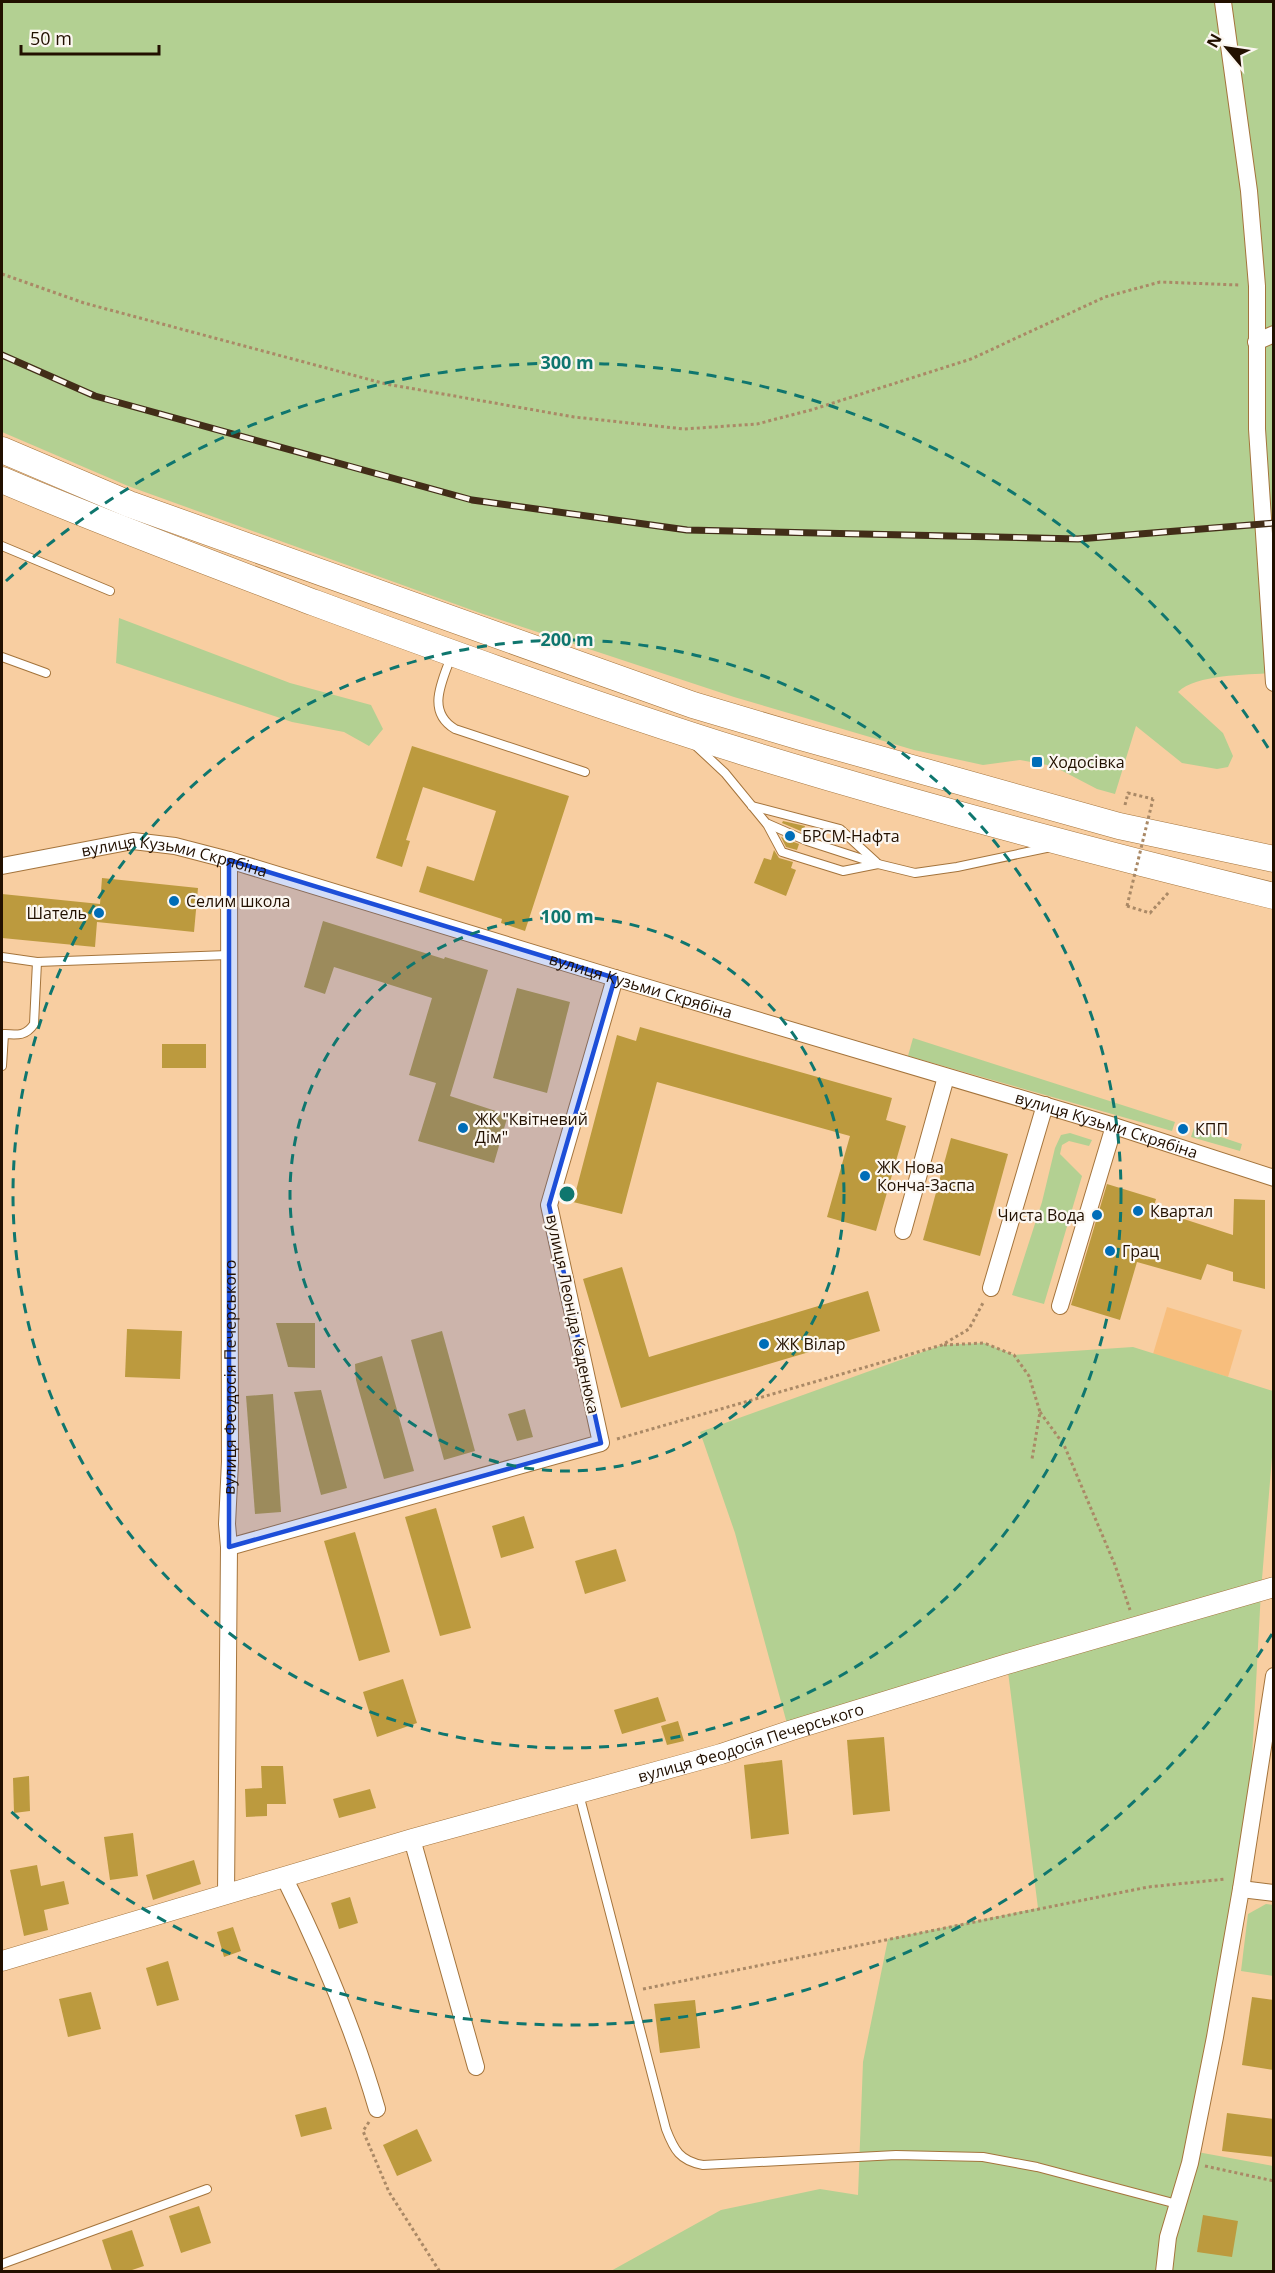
<svg xmlns="http://www.w3.org/2000/svg" width="1275" height="2273" font-family="'Open Sans',sans-serif">
  <rect width="100%" height="100%" fill="#f8cea1"/>
  <!-- built -->
  <polygon fill="#f7be7d" points="1167,1307 1242,1330 1228,1377 1153,1354"/>
  <!-- green -->
  <g fill="#b3d092">
    <path d="M2,2H1273V673C1247,675 1197,674 1178,692L1223,733L1233,756L1228,767L1217,769L1182,763L1136,726L1115,794L1097,789L1053,766L1020,760L983,765L914,750L734,697L480,613L128,486L2,432Z"/>
    <polygon points="119,618 290,683 371,705 383,729 369,746 344,732 292,722 116,663"/>
    <polygon points="913,1038 1175,1122 1172,1131 908,1056"/>
    <polygon points="1194,1128 1242,1144 1240,1151 1191,1137"/>
    <polygon points="1070,1133 1092,1140 1089,1146 1069,1141 1062,1145 1060,1154 1082,1176 1044,1304 1012,1295 1042,1202 1055,1148 1061,1135"/>
    <polygon points="984,1343 1014,1355 1133,1347 1273,1391 1273,1445 1261,1591 1247,1850 1192,2151 1273,2166 1273,2271 609,2272 721,2210 820,2189 858,2195 863,2062 888,1939 1038,1908 1007,1664 789,1731 735,1533 700,1432 942,1345"/>
    <polygon points="1266,1904 1273,1905 1273,1976 1241,1971 1248,1914"/>
  </g>
  <!-- building -->
  <g fill="#bc9a3e">
    <polygon points="412,746 569,796 525,931 501,923 502,919 419,892 427,866 474,881 496,811 423,787 406,840 410,841 402,867 376,858"/>
    <polygon points="783,821 805,826 803,832 782,823"/>
    <polygon points="781,837 799,844 797,850 786,847"/>
    <polygon points="774,850 779,858 793,862 791,868 796,870 786,896 754,883 764,858 771,860"/>
    <polygon points="102,878 198,888 194,932 97,922 95,947 2,938 2,894 100,904"/>
    <polygon points="323,921 444,959 445,957 488,970 450,1096 508,1115 494,1163 418,1141 436,1083 409,1075 432,998 334,967 325,994 304,987"/>
    <polygon points="517,988 570,1002 547,1093 493,1078"/>
    <polygon points="640,1027 892,1098 886,1120 906,1126 876,1231 827,1217 850,1136 657,1082 622,1214 573,1202 617,1035 636,1041"/>
    <rect x="162" y="1044" width="44" height="24"/>
    <polygon points="951,1138 1008,1154 980,1256 923,1240"/>
    <polygon points="1107,1184 1156,1199 1153,1209 1233,1235 1234,1199 1265,1200 1265,1289 1233,1281 1233,1272 1207,1264 1201,1280 1137,1262 1120,1320 1071,1305"/>
    <polygon points="622,1267 649,1357 868,1291 880,1331 621,1408 583,1279"/>
    <polygon points="276,1323 315,1323 315,1368 288,1367"/>
    <polygon points="127,1329 182,1331 180,1379 125,1377"/>
    <polygon points="442,1331 475,1451 444,1460 411,1340"/>
    <polygon points="382,1356 414,1471 384,1479 356,1380 355,1364"/>
    <polygon points="321,1390 347,1488 321,1495 294,1392"/>
    <polygon points="273,1394 281,1512 255,1514 246,1396"/>
    <polygon points="525,1409 533,1437 517,1441 508,1414"/>
    <polygon points="436,1508 471,1628 440,1636 405,1517"/>
    <polygon points="524,1516 534,1548 501,1558 492,1526"/>
    <polygon points="355,1532 390,1652 359,1661 324,1541"/>
    <polygon points="616,1549 626,1581 585,1594 575,1561"/>
    <polygon points="403,1679 417,1723 377,1737 363,1692"/>
    <polygon points="658,1697 666,1721 622,1734 614,1710"/>
    <polygon points="678,1721 684,1741 667,1745 661,1726"/>
    <polygon points="884,1737 890,1811 853,1815 847,1740"/>
    <polygon points="782,1760 789,1834 751,1839 744,1765"/>
    <polygon points="261,1766 283,1766 286,1804 267,1804 267,1816 246,1817 245,1789 262,1788"/>
    <polygon points="29,1776 30,1811 14,1813 13,1778"/>
    <polygon points="370,1789 376,1808 339,1818 333,1799"/>
    <polygon points="133,1833 138,1876 110,1880 104,1837"/>
    <polygon points="194,1860 201,1884 153,1900 146,1875"/>
    <polygon points="37,1865 41,1886 64,1881 69,1904 44,1910 48,1930 24,1936 10,1870"/>
    <polygon points="350,1897 358,1923 339,1929 331,1903"/>
    <polygon points="233,1927 241,1951 224,1957 217,1932"/>
    <polygon points="168,1961 179,2000 157,2006 146,1968"/>
    <polygon points="91,1992 101,2029 68,2037 59,1999"/>
    <polygon points="1252,1997 1274,2000 1274,2070 1242,2065"/>
    <polygon points="695,2000 700,2048 660,2053 654,2004"/>
    <polygon points="326,2107 332,2129 301,2137 295,2115"/>
    <polygon points="1227,2113 1274,2119 1274,2157 1222,2151"/>
    <polygon points="417,2129 432,2161 397,2176 383,2145"/>
    <polygon points="199,2206 211,2243 181,2253 169,2216"/>
    <polygon points="1203,2215 1238,2221 1232,2257 1197,2252"/>
    <polygon points="132,2230 144,2266 129,2271 112,2271 102,2240"/>
  </g>
  <g fill="none" stroke-linecap="round" stroke-linejoin="round">
    <!-- service casing -->
    <g stroke="#a4743c" stroke-width="10">
      <g id="service">
        <polyline points="2,546 110,591"/>
        <path d="M452,654C443,680 425,711 455,729L585,772"/>
        <polyline points="2,657 46,673"/>
        <polyline points="695,745 725,773 766,823 807,841 878,864 915,873 957,867 1051,847"/>
        <polyline points="752,806 840,829 876,862"/>
        <polyline points="767,824 782,852 843,871 878,864"/>
        <polyline points="2,957 37,962 228,955"/>
        <path d="M2,1066L4,1034C18,1035 26,1036 34,1024L37,962"/>
        <path d="M579,1794L666,2129C674,2150 680,2161 703,2165L896,2155L983,2157L1037,2167L1177,2204"/>
        <polyline points="2,2264 207,2189"/>
      </g>
    </g>
    <!-- minor casing -->
    <g stroke="#a4743c" stroke-width="18">
      <g id="minor">
        <polyline points="1223,2 1249,191 1257,286 1257,429 1274,683"/>
        <polyline points="1256,342 1274,334"/>
        <path id="s1" d="M2,866L133,841L175,846L229,860L615,978L1114,1126L1274,1178"/>
        <polyline points="903,1231 946,1077"/>
        <polyline points="991,1288 1045,1105"/>
        <polyline points="1060,1306 1114,1126"/>
        <polyline points="229,1547 601,1443 549,1205 615,978"/>
        <polyline points="412,1839 476,2067"/>
        <path d="M284,1877C321,1951 354,2030 377,2109"/>
        <polyline points="1241,1889 1274,1893"/>
        <path id="s2" d="M226,1895L229,1547L227,1524L230,1462L229,860"/>
        <polyline points="1164,2272 1168,2237 1190,2163 1215,2037 1241,1889 1274,1676"/>
      </g>
    </g>
    <!-- tertiary casing -->
    <g stroke="#a4743c" stroke-width="21">
      <g id="tertiary">
        <path id="s3" d="M2,1961L412,1839L721,1754L789,1731L1007,1664L1274,1587"/>
      </g>
    </g>
    <!-- primary casing -->
    <g stroke="#a4743c" stroke-width="27">
      <g id="primary">
        <polyline points="2,450 129,504 693,705 801,737 1119,826 1274,859"/>
        <path d="M2,480C105,524 210,563 315,603C458,656 602,708 747,753C921,806 1097,853 1274,896"/>
      </g>
    </g>
    <!-- path -->
    <g stroke="#aa8966" stroke-width="3" stroke-dasharray="3 3" stroke-linecap="butt">
      <polyline points="2,274 84,303 386,384 574,417 684,429 757,424 811,410 971,359 1105,297 1160,282 1239,285"/>
      <polyline points="1125,805 1128,793 1153,799"/>
      <polyline points="1127,906 1150,913 1169,892"/>
      <polyline points="1272,1047 1274,1047"/>
      <polyline points="944,1345 984,1343 1014,1355 1029,1376 1040,1412 1032,1459"/>
      <polyline points="1040,1412 1064,1445 1115,1565 1130,1610"/>
      <polyline points="617,1439 942,1345 969,1329 984,1301"/>
      <polyline points="643,1989 1148,1887 1226,1879"/>
      <polyline points="369,2122 363,2131 389,2192 440,2272"/>
      <polyline points="1205,2166 1274,2181"/>
    </g>
    <!-- service -->
    <use href="#service" stroke="#fff" stroke-width="8"/>
    <!-- minor -->
    <use href="#minor" stroke="#fff" stroke-width="16"/>
    <!-- tertiary -->
    <use href="#tertiary" stroke="#fff" stroke-width="20"/>
    <!-- primary -->
    <use href="#primary" stroke="#fff" stroke-width="26"/>
    <!-- rail casing -->
    <g stroke="#422d18" stroke-width="7">
      <polyline id="rail" points="2,355 95,396 472,500 687,530 1078,539 1274,523"/>
    </g>
    <!-- rail -->
    <use href="#rail" stroke="#fcf7f1" stroke-width="4.5" stroke-dasharray="14" stroke-linecap="butt"/>
    <!-- path-bridge -->
    <polyline stroke="#aa8966" stroke-width="3" stroke-dasharray="3 3" stroke-linecap="butt" points="1127,906 1153,799"/>
  </g>
  <!-- marked area -->
  <path fill="#1d4ed8" fill-opacity="0.2" stroke="#1d4ed8" stroke-width="4.5" stroke-linejoin="round" d="M229,860L615,978L549,1205L601,1443L229,1547Z"/>
  <!-- distance rings -->
  <g fill="none" stroke="#0f766e" stroke-width="3" stroke-dasharray="10 8">
    <circle cx="567" cy="1194" r="277"/>
    <circle cx="567" cy="1194" r="554"/>
    <path d="M1272 1634A831 831 0 0 1 6 1807M6 581A831 831 0 0 1 1272 754"/>
  </g>
  <!-- markers -->
  <g fill="#006db8" stroke="#fcf7f1" stroke-width="2">
    <rect x="1031" y="756" width="12" height="12" rx="3"/>
    <circle cx="790" cy="836" r="6"/>
    <circle cx="174" cy="901" r="6"/>
    <circle cx="99" cy="913" r="6"/>
    <circle cx="463" cy="1128" r="6"/>
    <circle cx="1183" cy="1129" r="6"/>
    <circle cx="865" cy="1176" r="6"/>
    <circle cx="1138" cy="1211" r="6"/>
    <circle cx="1097" cy="1215" r="6"/>
    <circle cx="1110" cy="1251" r="6"/>
    <circle cx="764" cy="1344" r="6"/>
  </g>
  <g text-anchor="middle" stroke-width="4.5" stroke-linejoin="round" paint-order="stroke">
    <!-- poi labels -->
    <g font-size="16" fill="#221000" stroke="#fcf7f1" text-anchor="start">
      <text x="1049" y="768">Ходосівка</text>
      <text x="802" y="842">БРСМ-Нафта</text>
      <text x="186" y="907">Селим школа</text>
      <text x="87" y="919" text-anchor="end">Шатель</text>
      <text x="475" y="1125">ЖК "Квітневий<tspan x="475" dy="18">Дім"</tspan></text>
      <text x="1195" y="1135">КПП</text>
      <text x="877" y="1173">ЖК Нова<tspan x="877" dy="18">Конча-Заспа</tspan></text>
      <text x="1150" y="1217">Квартал</text>
      <text x="1085" y="1221" text-anchor="end">Чиста Вода</text>
      <text x="1122" y="1257">Грац</text>
      <text x="776" y="1350">ЖК Вілар</text>
    </g>
    <!-- street labels -->
    <g font-size="16" fill="#221000" stroke="#fcf7f1">
      <text dy="6" stroke="none"><textPath href="#s1" startOffset="176">вулиця Кузьми Скрябіна</textPath></text>
      <text dy="6" stroke="none"><textPath href="#s1" startOffset="662">вулиця Кузьми Скрябіна</textPath></text>
      <text dy="6" stroke="none"><textPath href="#s1" startOffset="1148">вулиця Кузьми Скрябіна</textPath></text>
      <text transform="translate(573 1314) rotate(78)" y="6">вулиця Леоніда Каденюка</text>
      <text dy="6" stroke="none"><textPath href="#s2" startOffset="518">вулиця Феодосія Печерського</textPath></text>
      <text dy="6" stroke="none"><textPath href="#s3" startOffset="780">вулиця Феодосія Печерського</textPath></text>
    </g>
  </g>
  <circle cx="567" cy="1194" r="9" fill="#0f766e" stroke="#fcf7f1" stroke-width="3"/>
  <g font-size="18" text-anchor="middle" font-weight="bold" fill="#0f766e" stroke="#fcf7f1" stroke-width="4.5" stroke-linejoin="round" paint-order="stroke">
    <text x="567" y="369">300 m</text>
    <text x="567" y="646">200 m</text>
    <text x="567" y="923">100 m</text>
  </g>
  <!-- border -->
  <rect width="1275" height="2273" fill="none" stroke="#221000" stroke-width="6"/>
  <!-- north arrow -->
  <g transform="translate(1227 48) rotate(299)" stroke="#fcf7f1" stroke-width="4.5" paint-order="stroke">
  <path d="M0-4.5L10 22L0 15L-10 22Z" fill="#221000"/>
  <text y="-9" font-size="16" font-weight="bold" text-anchor="middle" fill="#221000">N</text>
  </g>
  <!-- scale -->
  <path d="M21 45v9h138v-9" fill="none" stroke="#221000" stroke-width="3"/>
  <text x="30" y="45" font-size="18" fill="#221000" stroke="#fcf7f1" stroke-width="4.5" paint-order="stroke">50 m</text>
</svg>
